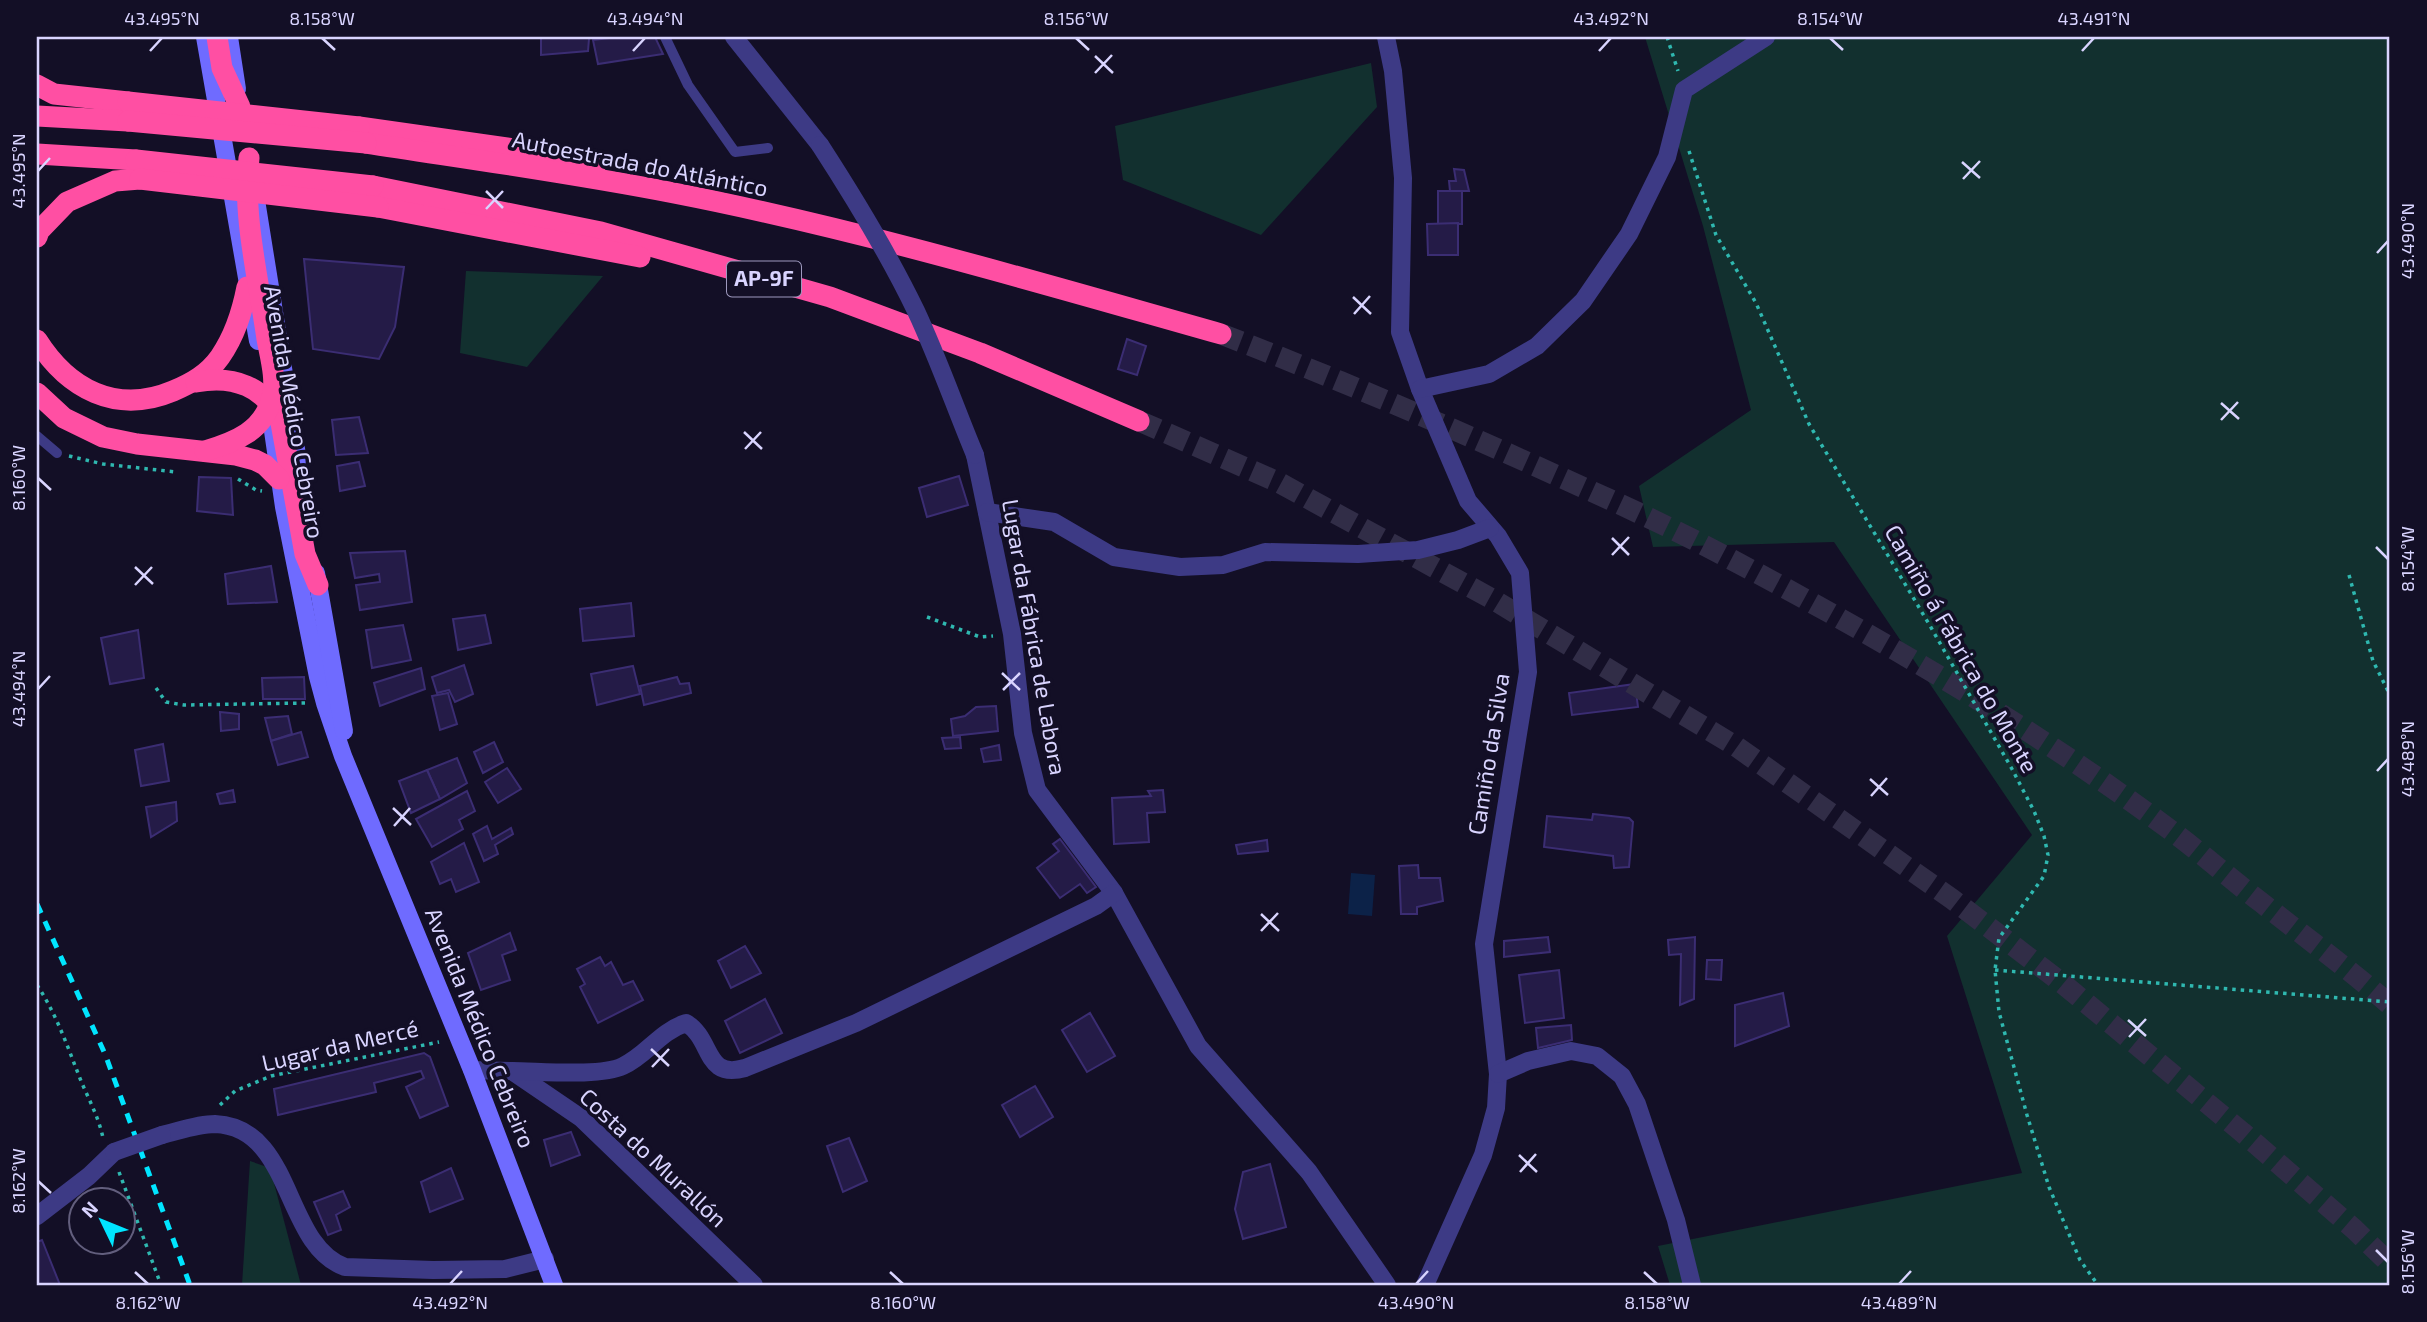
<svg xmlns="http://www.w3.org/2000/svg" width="2427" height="1322" font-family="'Exo 2',sans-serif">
  <rect width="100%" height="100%" fill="#130f26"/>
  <!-- green -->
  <g fill="#12302f">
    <polygon points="1645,37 2390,37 2390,1285 1670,1285 1658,1246 2022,1173 1947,936 2032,835 1834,542 1653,547 1639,486 1751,410 1703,226"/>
    <polygon points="1371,63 1377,107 1261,235 1123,180 1115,126"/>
    <polygon points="466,271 603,276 527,367 460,353"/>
    <polygon points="250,1161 270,1168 301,1285 242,1285"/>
  </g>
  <!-- water -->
  <polygon fill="#0c2248" points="1351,873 1375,875 1372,916 1348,914"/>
  <!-- building -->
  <g fill="#241b47" stroke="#3b2d73" stroke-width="2">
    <polygon points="541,37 592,37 589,39 588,51 541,55"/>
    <polygon points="618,37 655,37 663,54 598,64 593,40"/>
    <polygon points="1454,169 1464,170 1469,191 1450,191 1449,181 1456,181"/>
    <rect x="1438" y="191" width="24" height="33"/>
    <polygon points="1458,223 1458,255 1428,255 1427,224"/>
    <polygon points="304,259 404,267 395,327 379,359 313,349"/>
    <polygon points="1127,339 1146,346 1137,375 1118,369"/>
    <polygon points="359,417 368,453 336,455 332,420"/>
    <polygon points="359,462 365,486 340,491 337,466"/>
    <polygon points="959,476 968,505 927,517 919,488"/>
    <polygon points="199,477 231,478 233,515 197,511"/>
    <polygon points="405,551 412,602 360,610 356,585 380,582 379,574 355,578 350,553"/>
    <polygon points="271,566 277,602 228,604 225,574"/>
    <polygon points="631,603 634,636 583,641 580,609"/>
    <polygon points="485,615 491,643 458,650 453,619"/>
    <polygon points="403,625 411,660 372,668 366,630"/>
    <polygon points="138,630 144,678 110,684 101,638"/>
    <polygon points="464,665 473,694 455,702 449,690 437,693 432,677"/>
    <polygon points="633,666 640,694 597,705 591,674"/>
    <polygon points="421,668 425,689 380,706 374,683"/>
    <polygon points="304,677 305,699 263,699 262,678"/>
    <polygon points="677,677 680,684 689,683 691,693 644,705 640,686"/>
    <polygon points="1635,684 1638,707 1572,715 1569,693"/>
    <polygon points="448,693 457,724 440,730 432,696"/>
    <polygon points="996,706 998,731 953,736 951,719 965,716 976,707"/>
    <polygon points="220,712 239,714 239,729 221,731"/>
    <polygon points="288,716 292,734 271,741 265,718"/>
    <polygon points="301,732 308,757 278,765 271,741"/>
    <polygon points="960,737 961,748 945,749 942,738"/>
    <polygon points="494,742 503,762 483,773 474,752"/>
    <polygon points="163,744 169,781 141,786 135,750"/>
    <polygon points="999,745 1001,760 984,762 981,749"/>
    <polygon points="457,758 467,783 440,799 427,770"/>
    <polygon points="507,768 521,789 498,803 485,782"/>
    <polygon points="427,770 440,799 411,813 399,781"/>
    <polygon points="233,790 235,802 220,804 217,794"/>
    <polygon points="1163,790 1165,812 1147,813 1149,842 1114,844 1112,798 1151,796 1148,791"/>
    <polygon points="467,791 475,811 459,820 463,829 432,847 416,819"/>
    <polygon points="176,802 177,821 151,837 146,807"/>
    <polygon points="1593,814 1629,818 1633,822 1629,867 1614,868 1613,856 1544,847 1547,816 1592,820"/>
    <polygon points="487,826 492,839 511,828 513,834 495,845 498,854 484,861 473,834"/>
    <polygon points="1060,839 1096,887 1087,893 1080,884 1060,898 1037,868 1059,851 1053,844"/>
    <polygon points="1267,840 1268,851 1238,854 1236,845"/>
    <polygon points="464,843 479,882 456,892 451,879 440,884 431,862"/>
    <polygon points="1418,865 1419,878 1440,878 1443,901 1417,907 1417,914 1401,914 1399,866"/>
    <polygon points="510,933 516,950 502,955 510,980 481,990 468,953"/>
    <polygon points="1548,937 1550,952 1504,957 1504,941"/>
    <polygon points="1695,937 1694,999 1680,1005 1681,954 1669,955 1668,940"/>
    <polygon points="745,946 761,973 731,988 718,961"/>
    <polygon points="600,957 605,966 611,962 623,985 633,981 643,1000 598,1023 580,987 585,984 577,969"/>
    <polygon points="1707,960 1722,960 1721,980 1706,979"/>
    <polygon points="1559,970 1564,1018 1525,1023 1519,975"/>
    <polygon points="1783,993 1789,1026 1735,1046 1735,1005"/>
    <polygon points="765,999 782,1033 740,1053 725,1021"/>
    <polygon points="1090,1013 1115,1056 1087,1072 1062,1030"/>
    <polygon points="1571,1025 1572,1040 1538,1048 1536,1028"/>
    <polygon points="424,1053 430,1057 448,1106 420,1118 406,1087 424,1078 421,1071 374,1083 376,1092 278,1115 274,1089"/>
    <polygon points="1035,1086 1053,1117 1020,1137 1002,1105"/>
    <polygon points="571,1132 580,1155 551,1166 544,1140"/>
    <polygon points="849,1138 867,1181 843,1192 827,1146"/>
    <polygon points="1270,1164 1286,1227 1243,1239 1235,1209 1243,1172"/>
    <polygon points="451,1168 463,1199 430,1212 421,1182"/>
    <polygon points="343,1191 350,1207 336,1215 341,1230 328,1235 314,1202"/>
    <polygon points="42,1240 60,1285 37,1285 37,1242"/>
  </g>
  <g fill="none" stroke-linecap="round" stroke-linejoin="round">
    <!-- highway-tunnel -->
    <g stroke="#312d47" stroke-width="21" stroke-dasharray="21 10" stroke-linecap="butt">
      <path d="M1221,334C1325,374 1427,417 1529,463C1593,492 1657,520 1719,553C1876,635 2036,729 2177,835C2206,857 2233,881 2262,903C2305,937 2349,969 2390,1005"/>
      <polyline points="1139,421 1278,482 1494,600 1737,747 1952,899 2062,983 2242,1132 2354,1229 2390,1264"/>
    </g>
    <!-- path -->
    <g stroke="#2fb8b0" stroke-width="3.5" stroke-dasharray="3.5 5" stroke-linecap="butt">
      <polyline points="1667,37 1678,71"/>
      <polyline points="1689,151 1716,235 1756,303 1809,424 1929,624 2012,769 2034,811 2044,836 2048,855 2044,876 1999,938 1995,970 1999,1012 2027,1115 2049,1187 2080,1260 2098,1285"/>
      <polyline points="69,456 103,464 176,472"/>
      <polyline points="238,479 256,490 262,491"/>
      <polyline points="2349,575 2373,661 2390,695"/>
      <polyline points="927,617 980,637 993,636"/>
      <polyline points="156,688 166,702 184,705 305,703"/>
      <polyline points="1995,970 2390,1002"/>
      <path d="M37,985C57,1015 68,1048 81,1081C89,1100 99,1118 103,1138"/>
      <polyline points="220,1105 235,1091 271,1076 439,1042"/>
      <polyline points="119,1172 161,1285"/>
    </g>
    <!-- lane -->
    <g stroke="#3d3a85" stroke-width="10">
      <polyline points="665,37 688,85 735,152 768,148"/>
      <polyline points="37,436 57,453"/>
    </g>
    <!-- street -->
    <g stroke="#3d3a85" stroke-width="18">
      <polyline points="734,37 820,145"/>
      <polyline points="1386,37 1393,71 1403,178 1400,332 1420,389 1468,501 1498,536 1520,573 1528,672 1484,944 1498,1074 1496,1108 1483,1155 1425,1285"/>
      <polyline points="1420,389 1489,374 1537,346 1583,301 1629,234 1667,157 1684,90 1766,37"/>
      <polyline points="975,455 1012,634 1023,733 1037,790 1114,893 1198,1046 1309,1172 1387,1285"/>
      <polyline points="987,512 1054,522 1114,557 1180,567 1223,565 1265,552 1358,554 1418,550 1458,540 1490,528"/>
      <polyline points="472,1070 512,1071 581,1118 754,1285"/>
      <path d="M512,1071C539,1071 600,1077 623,1066C647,1055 659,1032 686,1023C713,1039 704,1080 745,1068L856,1023L1096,906L1114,893"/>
      <polyline points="1498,1074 1528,1061 1571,1051 1597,1056 1622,1076 1637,1104 1676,1220 1692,1285"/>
      <path d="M162,1135C179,1131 197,1124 215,1124C294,1127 283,1245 345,1267L433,1270L505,1269L545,1259"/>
      <polyline points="37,1216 89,1176 114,1152"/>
    </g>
    <!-- secondary -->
    <g stroke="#6f6bff" stroke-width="18">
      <polyline points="205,37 258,341"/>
      <polyline points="229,37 237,89"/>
      <polyline points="256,200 301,480"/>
      <polyline points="273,431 284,507 318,677 325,703 343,756 472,1070 554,1285"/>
      <polyline points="316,573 344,731"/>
    </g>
    <!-- highway -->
    <g stroke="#ff4fa3" stroke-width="21">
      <polyline points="217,37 222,68 240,107"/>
      <polyline points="37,85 54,94 128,102"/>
      <polyline points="37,116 128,121"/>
      <polyline points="359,127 536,152 595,167"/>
      <path d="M366,143C469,159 572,173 674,193C859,229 1040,283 1221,334"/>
      <polyline points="37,154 136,160"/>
      <polyline points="373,186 601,232 830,297 980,353 1139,421"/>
      <polyline points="378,207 640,257"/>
      <polyline points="37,237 39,231 67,202 115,181 140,179"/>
      <path d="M37,340C68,389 116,415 173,391C192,383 208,374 220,357C235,335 242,313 247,287"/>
      <path d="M196,382C233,375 266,386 281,423L305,554L318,585"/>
      <polyline points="37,393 64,418 103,437 137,444 236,455 255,460 265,465 279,479"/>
      <path d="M205,451C235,442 264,431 272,397C277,380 270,356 267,339C259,281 242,215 249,158"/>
    </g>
    <!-- rail -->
    <polyline stroke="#00e5ff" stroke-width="5" stroke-dasharray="10 9" stroke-linecap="butt" points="37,904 105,1054 190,1285"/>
    <!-- street-bridge -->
    <g stroke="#3d3a85" stroke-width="18">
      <path d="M820,145C855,199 888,253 916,311C938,358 955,407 975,455"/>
      <polyline points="114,1152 162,1135"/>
    </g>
    <!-- highway-bridge -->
    <g stroke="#ff4fa3" stroke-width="21">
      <polyline points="128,102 359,127"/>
      <polyline points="128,121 366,143"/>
      <polyline points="136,160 373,186"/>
      <polyline points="140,179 378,207"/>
    </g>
  </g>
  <!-- ticks -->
  <path fill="none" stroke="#d9d4ff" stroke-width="2.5" d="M322,38L335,50M1076,38L1089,50M1830,38L1843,50M150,51L162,38M633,51L645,38M1599,51L1611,38M2082,51L2094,38M1095,56L1113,73M1095,73L1112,55M1962,162L1980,178M38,171L50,158M1963,179L1980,161M486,191L503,208M486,209L503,191M2377,253L2388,241M1353,297L1371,314M1354,314L1370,296M2221,403L2239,419M2221,420L2238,402M744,432L762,449M745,449L761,432M38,478L51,490M1612,538L1629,555M2376,547L2388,559M1612,555L1629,537M135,567L153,584M135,585L152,567M1002,673L1020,690M38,689L50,676M1003,690L1020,673M2377,771L2388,759M1870,779L1888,795M1871,796L1887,778M393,808L411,825M394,826L410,808M1261,914L1279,931M1261,931L1278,913M2128,1020L2146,1036M2129,1037L2146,1019M651,1049L669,1066M652,1067L669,1049M1519,1155L1537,1172M1520,1172L1536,1154M38,1181L51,1193M2376,1250L2388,1262M135,1272L148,1284M890,1272L903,1284M1644,1272L1657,1284M450,1284L462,1271M1416,1284L1428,1271M1899,1284L1911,1271"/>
  <g text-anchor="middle" stroke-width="7" stroke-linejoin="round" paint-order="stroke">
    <!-- shield labels -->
    <rect fill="#130f26" stroke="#9e99be" stroke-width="2" x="727" y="261.5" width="74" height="35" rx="5"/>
    <g font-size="21" font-weight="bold" fill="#d9d4ff">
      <text x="764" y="286">AP-9F</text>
    </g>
    <!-- street labels -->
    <g font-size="23" fill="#d9d4ff" stroke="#130f26">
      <text transform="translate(640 164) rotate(11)" y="8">Autoestrada do Atlántico</text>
      <text transform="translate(294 412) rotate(80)" y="8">Avenida Médico Cebreiro</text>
      <text transform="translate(1034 637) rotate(80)" y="8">Lugar da Fábrica de Labora</text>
      <text transform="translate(1961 649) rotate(60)" y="8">Camiño á Fábrica do Monte</text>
      <text transform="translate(1489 754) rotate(-81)" y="8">Camiño da Silva</text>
      <text transform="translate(480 1028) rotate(68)" y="8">Avenida Médico Cebreiro</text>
      <text transform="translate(340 1046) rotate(-13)" y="8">Lugar da Mercé</text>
      <text transform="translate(653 1158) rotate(43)" y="8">Costa do Murallón</text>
    </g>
  </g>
  <!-- border -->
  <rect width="2427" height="1322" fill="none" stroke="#130f26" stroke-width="77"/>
  <!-- north arrow -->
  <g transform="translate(102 1221) rotate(313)"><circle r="33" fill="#130f26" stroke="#625e7d" stroke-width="2"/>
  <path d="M0-5L12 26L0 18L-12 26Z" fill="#00e5ff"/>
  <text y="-10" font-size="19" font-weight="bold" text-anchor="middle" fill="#d9d4ff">N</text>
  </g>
  <rect x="38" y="38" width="2350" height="1246" fill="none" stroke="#d9d4ff" stroke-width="2.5"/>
  <g font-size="18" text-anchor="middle" fill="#d9d4ff">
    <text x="162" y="25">43.495°N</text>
    <text x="322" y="25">8.158°W</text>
    <text x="645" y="25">43.494°N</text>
    <text x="1076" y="25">8.156°W</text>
    <text x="1611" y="25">43.492°N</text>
    <text x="1830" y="25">8.154°W</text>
    <text x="2094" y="25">43.491°N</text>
    <text transform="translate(19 171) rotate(-90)" y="6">43.495°N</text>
    <text transform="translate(2408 241) rotate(-90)" y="6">43.490°N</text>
    <text transform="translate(19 478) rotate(-90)" y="6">8.160°W</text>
    <text transform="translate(2408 559) rotate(-90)" y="6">8.154°W</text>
    <text transform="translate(19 689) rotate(-90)" y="6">43.494°N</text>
    <text transform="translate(2408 759) rotate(-90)" y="6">43.489°N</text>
    <text transform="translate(19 1181) rotate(-90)" y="6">8.162°W</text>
    <text transform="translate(2408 1262) rotate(-90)" y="6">8.156°W</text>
    <text x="148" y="1309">8.162°W</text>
    <text x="450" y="1309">43.492°N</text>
    <text x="903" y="1309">8.160°W</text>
    <text x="1416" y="1309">43.490°N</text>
    <text x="1657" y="1309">8.158°W</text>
    <text x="1899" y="1309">43.489°N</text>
  </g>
</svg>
